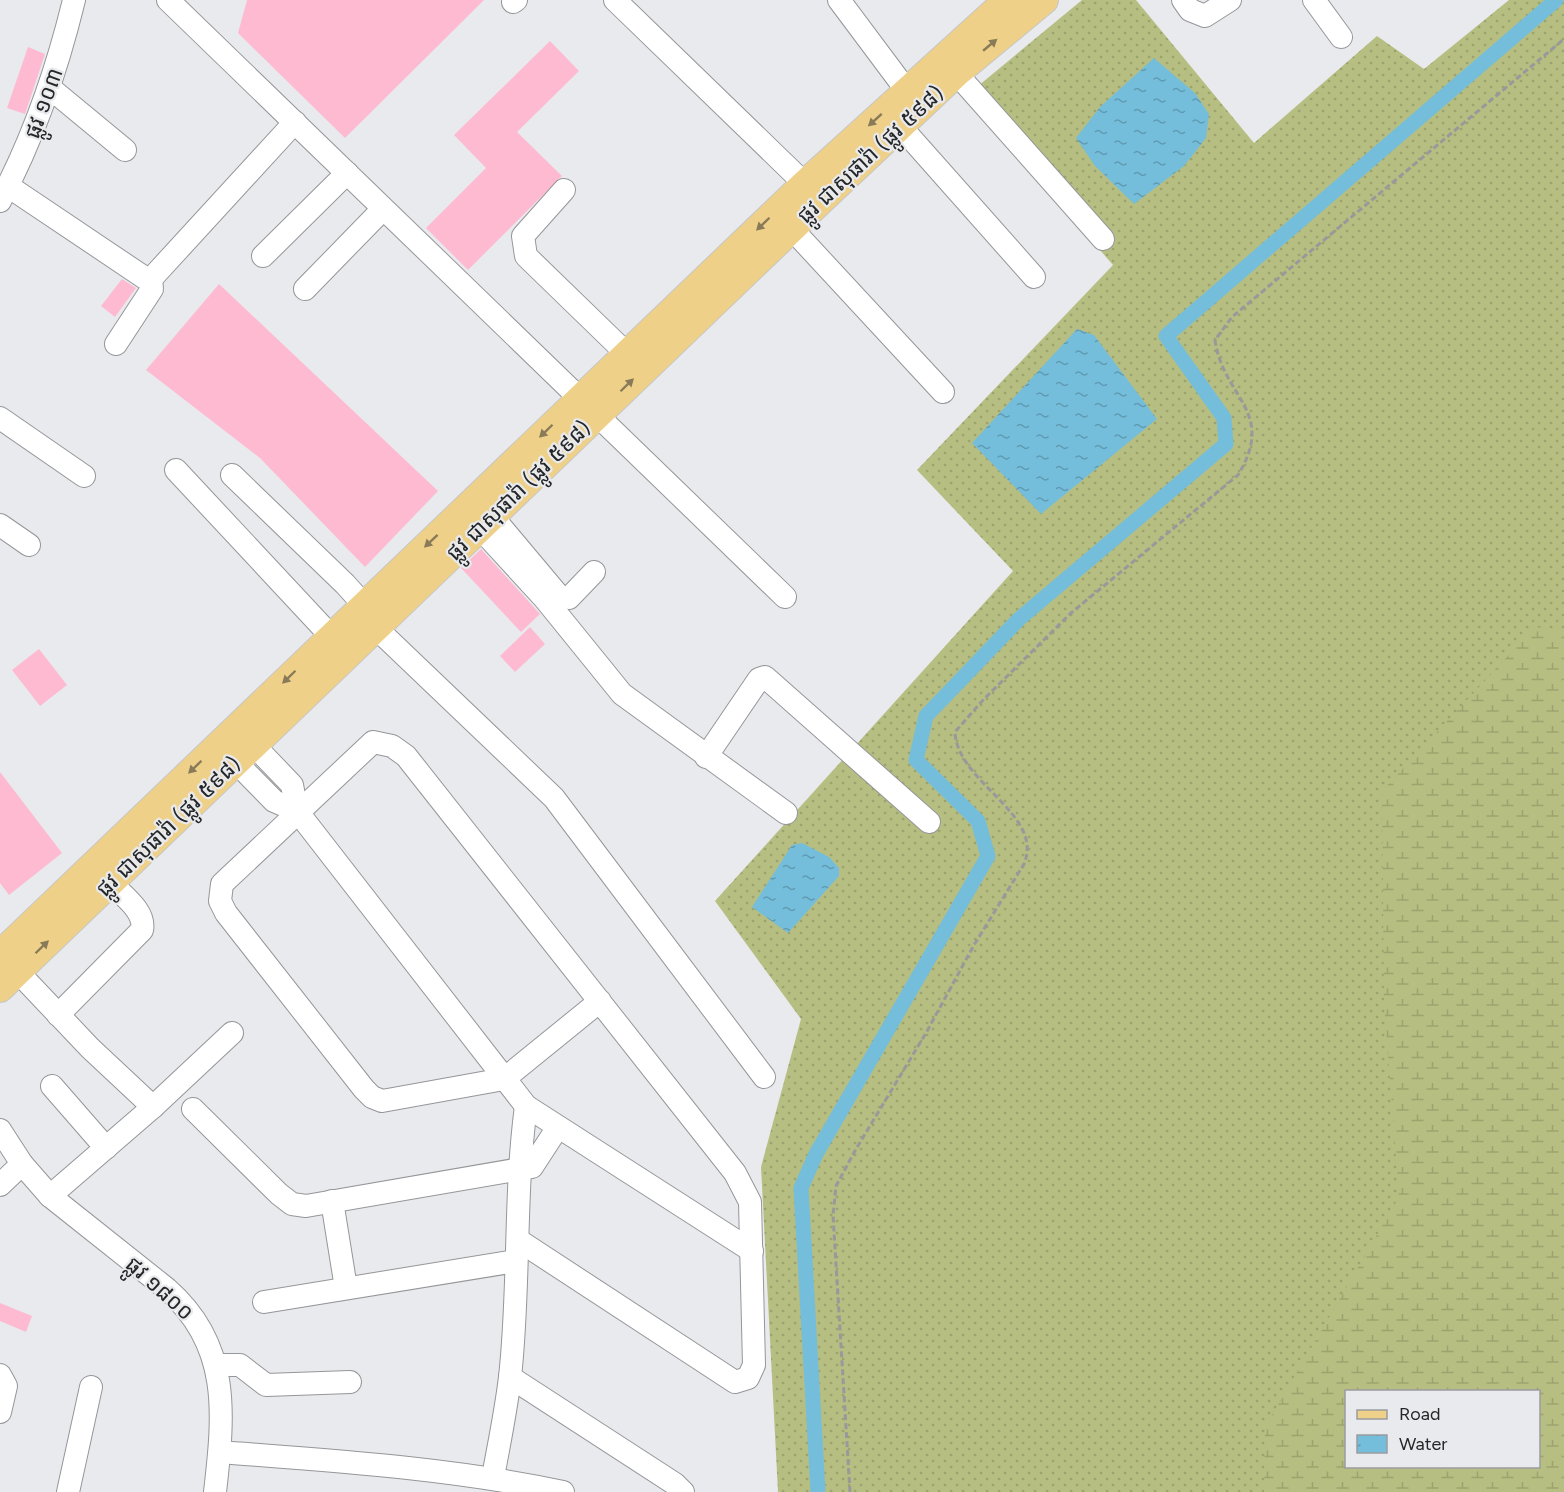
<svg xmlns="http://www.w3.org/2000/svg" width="1564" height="1492" font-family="Figtree,'Noto Sans Khmer',sans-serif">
  <defs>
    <pattern id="grass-dots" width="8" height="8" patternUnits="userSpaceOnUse" patternTransform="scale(1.5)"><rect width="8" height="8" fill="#b7be81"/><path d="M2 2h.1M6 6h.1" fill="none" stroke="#9da36f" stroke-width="1.8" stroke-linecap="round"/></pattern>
    <pattern id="wetland-marsh" width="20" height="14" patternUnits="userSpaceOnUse" patternTransform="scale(1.5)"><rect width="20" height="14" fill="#b7be81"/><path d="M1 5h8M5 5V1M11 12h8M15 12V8" fill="none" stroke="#9da36f"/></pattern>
    <pattern id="water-ripples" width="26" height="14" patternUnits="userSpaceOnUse" patternTransform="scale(1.5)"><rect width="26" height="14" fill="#74bedb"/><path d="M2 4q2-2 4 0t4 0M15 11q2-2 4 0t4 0" fill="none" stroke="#5f9ab2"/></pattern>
  </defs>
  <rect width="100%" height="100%" fill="#e9eaed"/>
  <!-- grass -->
  <path fill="url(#grass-dots)" fill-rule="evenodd" d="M1082,0H1136L1254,143L1377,36L1424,69L1509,0H1564V1492H778L761,1167L801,1019L715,901L1013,571L917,470L1113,265L966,96ZM1346,1392H1538V1466H1346Z"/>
  <!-- wetland -->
  <path fill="url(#wetland-marsh)" fill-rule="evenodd" d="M1535,627L1564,631V1492H1264L1265,1427L1399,1197L1384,1003L1382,791ZM1346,1392H1538V1466H1346Z"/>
  <!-- water -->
  <g fill="url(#water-ripples)">
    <polygon points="1154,58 1195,93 1209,114 1206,138 1184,166 1134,204 1095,166 1076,138 1100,107"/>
    <polygon points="1077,329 1094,335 1157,419 1041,514 972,443"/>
    <polygon points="802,843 829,857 839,868 839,876 788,933 752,907 792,845"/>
  </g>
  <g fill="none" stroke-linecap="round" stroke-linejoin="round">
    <!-- canal -->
    <polyline stroke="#74bedb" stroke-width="15" points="818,1492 801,1188 816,1154 988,856 978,821 916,760 926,716 1019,619 1226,444 1224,418 1166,336 1556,0"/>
  </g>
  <!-- building -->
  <g fill="#febad1">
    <polygon points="247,0 484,0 345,138 238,33"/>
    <polygon points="550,41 579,71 517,132 562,176 468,270 426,228 486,168 454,135"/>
    <polygon points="28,47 45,54 25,114 7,108"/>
    <polygon points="122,279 136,288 115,317 101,306"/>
    <polygon points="219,284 438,491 365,567 260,458 146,370"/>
    <polygon points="481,549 540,614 521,632 461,568"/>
    <polygon points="530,627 545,644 515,672 500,656"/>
    <polygon points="39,649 67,685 40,706 12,670"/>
    <polygon points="0,772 62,853 9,895 0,883"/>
    <polygon points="0,1303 32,1316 26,1332 0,1321"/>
  </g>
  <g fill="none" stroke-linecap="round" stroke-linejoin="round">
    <!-- minor casing -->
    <g stroke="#959699" stroke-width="24">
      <g id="minor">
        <polyline points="168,0 785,597"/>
        <polyline points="615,0 805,184"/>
        <polyline points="839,0 907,91"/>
        <polyline points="1183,0 1190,10 1205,16 1230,0"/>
        <polyline points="1314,0 1341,37"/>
        <polyline points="513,2 516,0"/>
        <polyline points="956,73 1103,239"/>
        <polyline points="50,88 125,150"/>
        <polyline points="901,127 1034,277"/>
        <polyline points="8,186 145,278 151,279 295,122"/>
        <polyline points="564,190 523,236 526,256 627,354"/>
        <path d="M0,201C34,137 57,70 74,0"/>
        <polyline points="791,228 943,392"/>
        <polyline points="263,256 347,173"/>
        <polyline points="305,289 382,210"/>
        <polyline points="116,344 152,289 151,279"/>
        <polyline points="0,418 84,476"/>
        <polyline points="176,470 343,649"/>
        <polyline points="232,475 345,584 364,605"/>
        <polyline points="491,515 559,596 569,598 594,572"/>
        <polyline points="0,525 29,545"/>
        <polyline points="479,527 545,599 622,694 786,813"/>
        <polyline points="375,627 554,798 764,1077"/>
        <polyline points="243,734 292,785 297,811 526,1106 752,1251"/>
        <polyline points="224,750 274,801 297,811"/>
        <polyline points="706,757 759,679 765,677 929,822"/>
        <polyline points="17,971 90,1048 153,1107"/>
        <path d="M58,1015L142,930C146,911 122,895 110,882"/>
        <polyline points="52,1086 106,1148"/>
        <polyline points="193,1109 279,1194 292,1204 306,1206 532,1167 558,1127"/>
        <path d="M0,1130L22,1164L50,1196L167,1289C231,1345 224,1414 215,1492"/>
        <polyline points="0,1185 22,1164"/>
        <polyline points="50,1196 153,1107 232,1033"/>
        <polyline points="332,1201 346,1288"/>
        <polyline points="518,1240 735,1382 748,1378 754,1365 750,1202 735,1173 406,756 392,746 373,742 222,884 220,901 226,913 364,1089 372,1097 382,1101 504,1079 600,1001"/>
        <polyline points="264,1302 516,1261"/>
        <polyline points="216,1365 240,1365 266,1385 350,1382"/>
        <polyline points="0,1375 6,1386 0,1412"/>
        <polyline points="510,1377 675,1484 683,1492"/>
        <path d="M220,1452C335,1461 450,1468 563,1492"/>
        <path d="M493,1477C499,1444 506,1411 510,1377C520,1287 514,1196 526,1106"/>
        <polyline points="68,1492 91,1387"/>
      </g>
    </g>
    <!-- major casing -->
    <g stroke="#c6c7c7" stroke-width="30">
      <g id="major">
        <polyline points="0,955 805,184 1008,0"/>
        <polyline points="0,988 819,202 956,73 1044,0"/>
      </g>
    </g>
    <!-- path -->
    <path stroke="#98999b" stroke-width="3" stroke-dasharray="6 3" stroke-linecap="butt" d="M850,1492L833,1215L836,1186L856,1149L926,1033L974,945L1024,864C1045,814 957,783 955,732L984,699L1071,613L1238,475C1277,411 1223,398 1215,340L1232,317L1564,39"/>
    <!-- minor -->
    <use href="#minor" stroke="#fff" stroke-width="22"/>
    <!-- major -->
    <use href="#major" stroke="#eed088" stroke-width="28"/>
  </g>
  <!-- one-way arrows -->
  <defs><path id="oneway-solid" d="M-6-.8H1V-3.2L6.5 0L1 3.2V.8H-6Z" transform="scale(1.5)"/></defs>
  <g fill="#8a7b58">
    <use href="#oneway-solid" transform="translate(990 45) rotate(-40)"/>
    <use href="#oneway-solid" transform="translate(875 120) rotate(138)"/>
    <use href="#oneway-solid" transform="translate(763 224) rotate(136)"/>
    <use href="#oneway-solid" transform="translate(627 385) rotate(-44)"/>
    <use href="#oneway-solid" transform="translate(546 431) rotate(136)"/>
    <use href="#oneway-solid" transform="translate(431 541) rotate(137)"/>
    <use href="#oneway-solid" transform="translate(289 677) rotate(136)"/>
    <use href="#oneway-solid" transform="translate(195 767) rotate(136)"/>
    <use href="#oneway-solid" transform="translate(42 947) rotate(-44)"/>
  </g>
  <g text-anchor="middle" stroke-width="4.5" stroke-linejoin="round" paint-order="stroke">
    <!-- street labels -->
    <g font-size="22" fill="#252627" stroke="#e9eaed">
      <text transform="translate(43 103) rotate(-70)" y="8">ផ្លូវ ១០៣</text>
      <text transform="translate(870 154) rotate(-43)" y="8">ផ្លូវ ជាសុផារ៉ា (ផ្លូវ ៥៩៨)</text>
      <text transform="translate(518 490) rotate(-44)" y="8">ផ្លូវ ជាសុផារ៉ា (ផ្លូវ ៥៩៨)</text>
      <text transform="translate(168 826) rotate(-44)" y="8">ផ្លូវ ជាសុផារ៉ា (ផ្លូវ ៥៩៨)</text>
      <text transform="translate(160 1288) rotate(42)" y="8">ផ្លូវ ១៨០០</text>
    </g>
  </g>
  <!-- legend -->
  <rect x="1345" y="1390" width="195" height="78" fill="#e9eaed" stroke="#9b9c9e" stroke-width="1.5"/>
  <rect x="1357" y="1410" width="30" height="9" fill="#eed088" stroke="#9b9c9e" stroke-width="1.5"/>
  <text x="1399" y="1420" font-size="18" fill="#252627">Road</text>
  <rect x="1357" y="1435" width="30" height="18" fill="url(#water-ripples)" stroke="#9b9c9e" stroke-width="1.5"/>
  <text x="1399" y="1450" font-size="18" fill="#252627">Water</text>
</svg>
